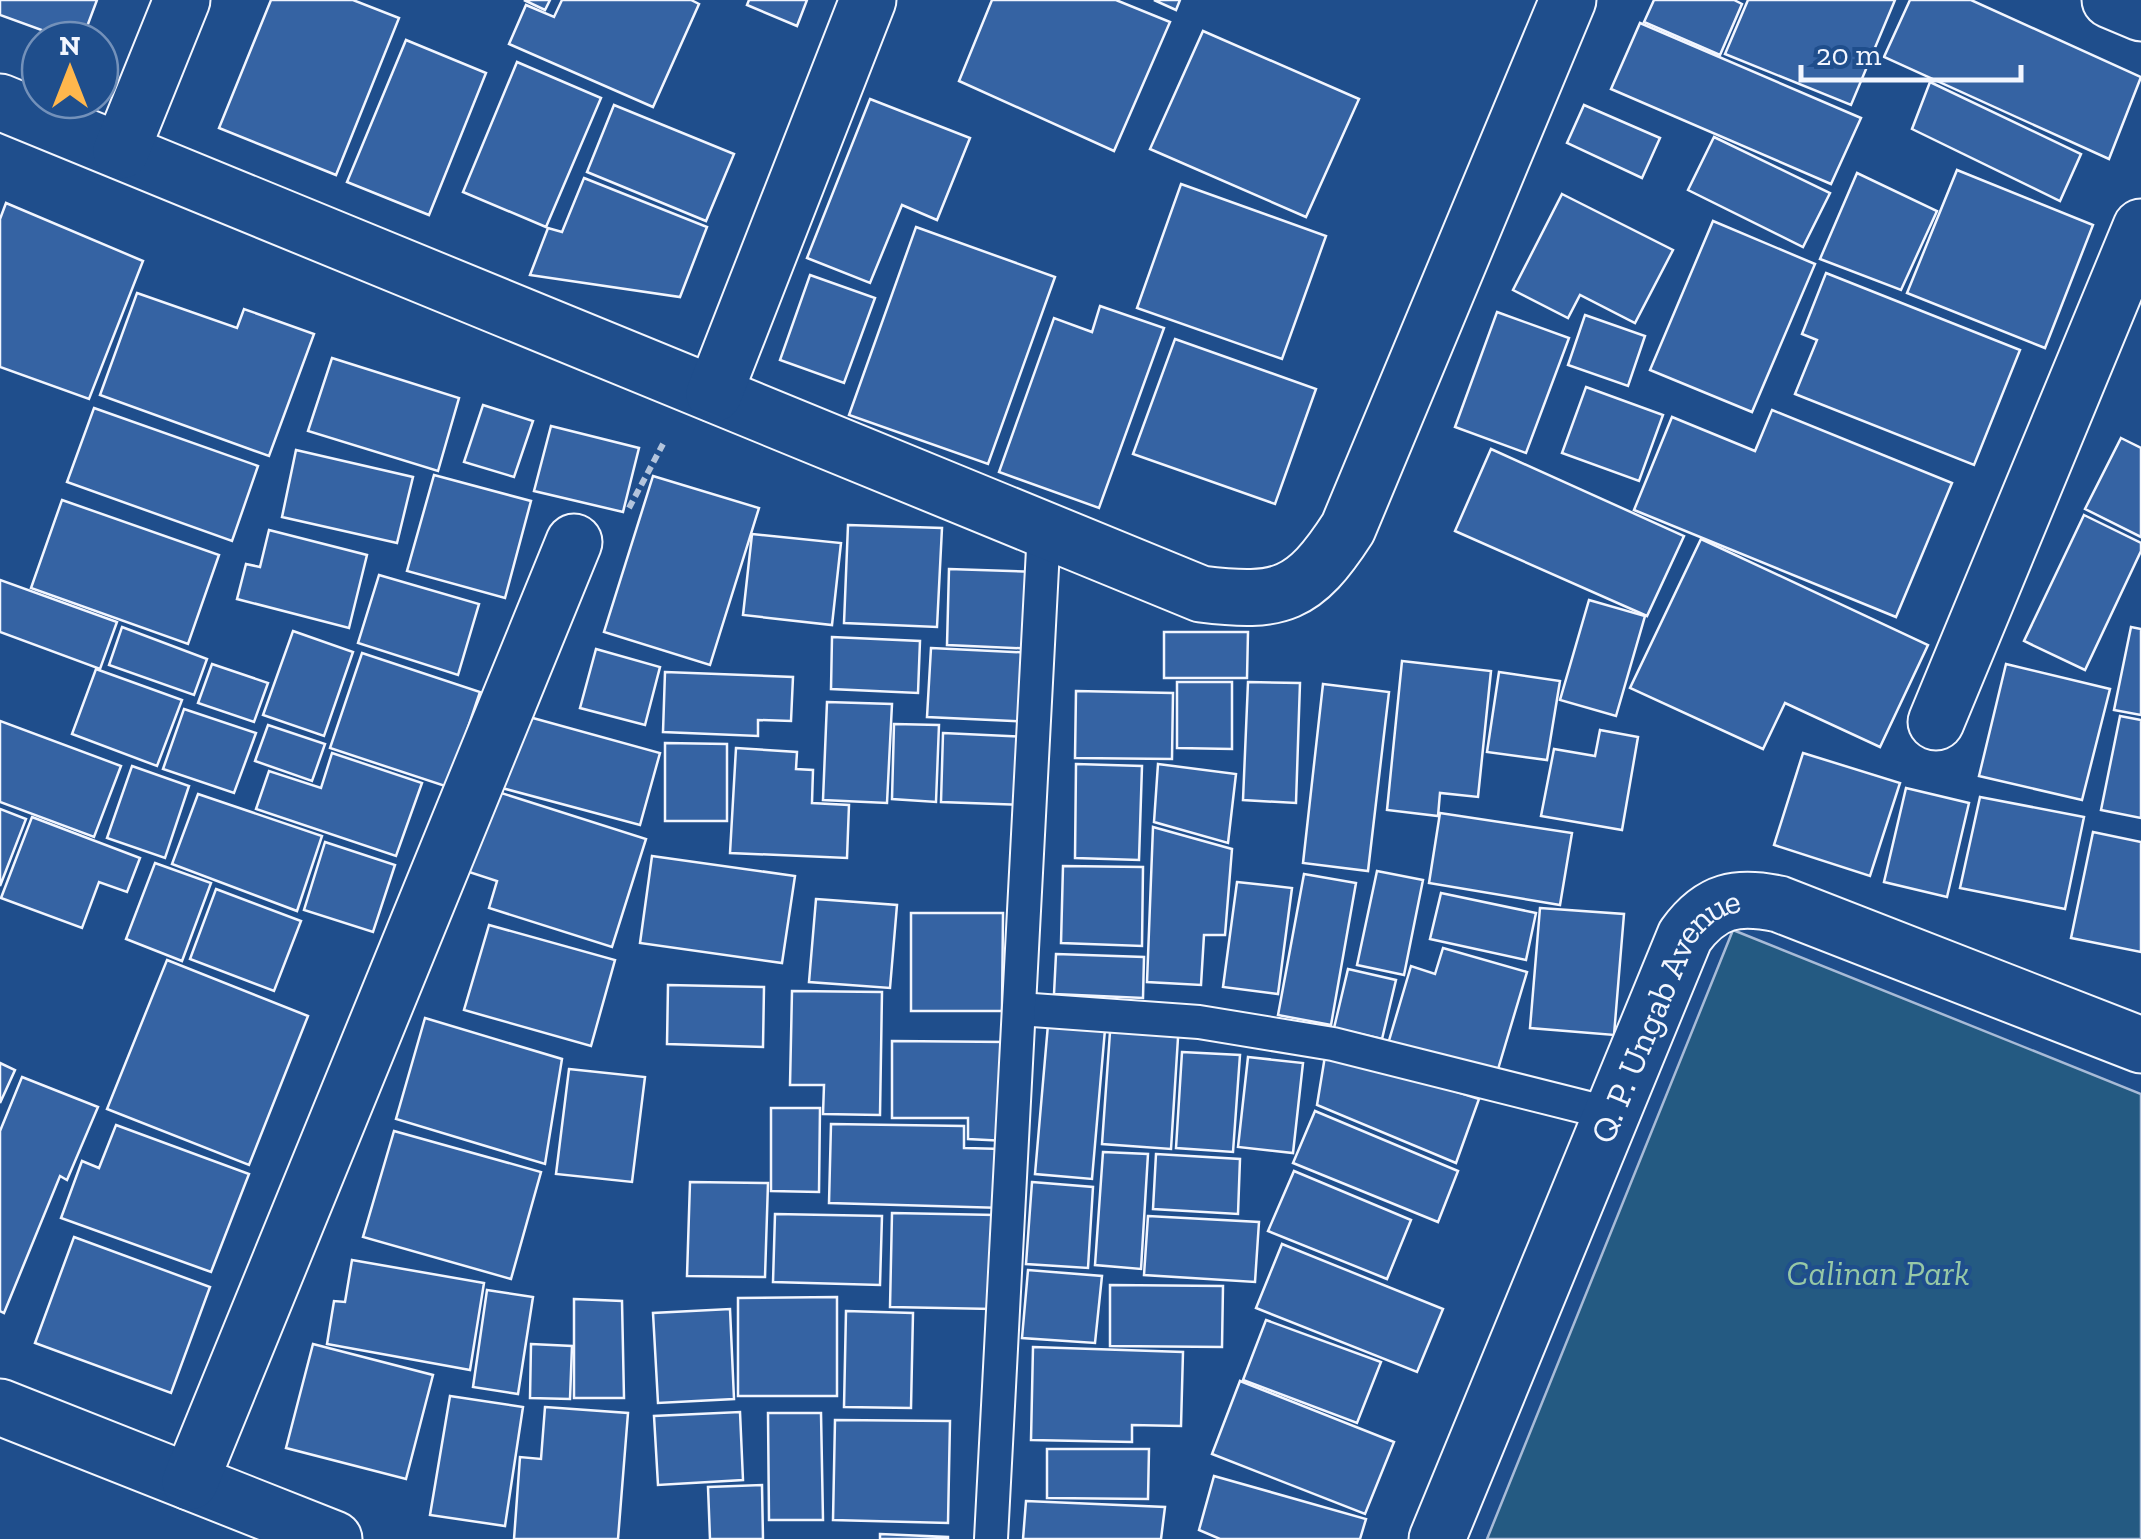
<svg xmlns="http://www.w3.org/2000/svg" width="2141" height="1539" font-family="'Zilla Slab',serif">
  <rect width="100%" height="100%" fill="#1f4e8c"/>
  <!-- green -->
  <polygon fill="#245a82" stroke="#a8bbd7" stroke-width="2.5" points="1733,930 2141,1094 2141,1539 1487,1539"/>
  <!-- building -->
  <g fill="#3563a3" stroke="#f2f6ff" stroke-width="2.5">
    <polygon points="0,0 97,0 82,40 69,40 0,15"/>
    <polygon points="271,0 353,0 399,18 336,175 219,128"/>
    <polygon points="524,0 550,0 545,10"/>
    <polygon points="562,0 691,0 699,4 653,107 509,44 526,5 554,17"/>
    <polygon points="749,0 807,0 797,26 747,5"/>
    <polygon points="992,0 1116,0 1170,22 1114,151 959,81"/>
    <polygon points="1154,0 1180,0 1176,10"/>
    <polygon points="1654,0 1734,0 1742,4 1720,55 1644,22"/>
    <polygon points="1748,0 1895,0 1851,105 1725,54"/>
    <polygon points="1910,0 1971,0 2141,77 2109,159 1884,57"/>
    <polygon points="1640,23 1861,118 1831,184 1611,89"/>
    <polygon points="1203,31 1359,99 1306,217 1150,149"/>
    <polygon points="406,40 486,73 429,215 347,182"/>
    <polygon points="517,62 601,98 546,227 463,192"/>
    <polygon points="1930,82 2081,154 2060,201 1912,129"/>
    <polygon points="870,99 970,138 937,220 902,205 870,283 807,258"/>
    <polygon points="614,105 734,154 706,221 587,172"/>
    <polygon points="1584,105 1660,138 1642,178 1567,143"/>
    <polygon points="1714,137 1830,193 1803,247 1688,190"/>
    <polygon points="1957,170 2093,225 2045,348 1907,293"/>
    <polygon points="1857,173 1937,211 1901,290 1820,259"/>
    <polygon points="584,178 707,227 680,297 530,275 548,228 562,232"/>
    <polygon points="1181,184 1326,236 1282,359 1137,308"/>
    <polygon points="1562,194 1673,250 1635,323 1580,295 1568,318 1513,290"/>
    <polygon points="6,203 143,261 89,399 0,367 0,219"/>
    <polygon points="1713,221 1815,264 1752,412 1650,370"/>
    <polygon points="916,227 1055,277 988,464 849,415"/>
    <polygon points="1826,273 2020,350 1974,465 1795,394 1817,340 1802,334"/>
    <polygon points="810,275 875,298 844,383 780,360"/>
    <polygon points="137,293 237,328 244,309 314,334 269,456 100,395"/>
    <polygon points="1100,306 1164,328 1099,508 999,472 1054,318 1092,332"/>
    <polygon points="1497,312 1569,338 1526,453 1455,427"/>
    <polygon points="1585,315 1645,336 1628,386 1568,365"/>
    <polygon points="1175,339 1316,389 1275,504 1133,454"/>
    <polygon points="332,358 459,398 438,471 308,431"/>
    <polygon points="1586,387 1663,415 1639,481 1562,453"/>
    <polygon points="483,405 533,421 514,477 464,462"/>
    <polygon points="94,408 258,466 232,541 67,482"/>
    <polygon points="1772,410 1952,483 1896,617 1634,510 1672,417 1755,451"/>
    <polygon points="551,426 639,448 623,512 534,491"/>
    <polygon points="2121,438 2141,448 2141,537 2085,509"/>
    <polygon points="1491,449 1684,536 1647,616 1455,531"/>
    <polygon points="296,450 413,477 397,543 282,517"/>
    <polygon points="434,475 531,501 505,598 407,571"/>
    <polygon points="653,476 759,508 710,665 604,632"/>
    <polygon points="62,500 219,555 188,644 31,588"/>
    <polygon points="2084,515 2141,543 2141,551 2085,670 2024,641"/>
    <polygon points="848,525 942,528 937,627 844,623"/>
    <polygon points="269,530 367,555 349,628 237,599 246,564 260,567"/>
    <polygon points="752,534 841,543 832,625 743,615"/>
    <polygon points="1701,539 1928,645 1880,747 1785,703 1763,749 1630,688"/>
    <polygon points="949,569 1039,572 1037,649 947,645"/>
    <polygon points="379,575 479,604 458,675 358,643"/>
    <polygon points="0,580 117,622 100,669 0,632"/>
    <polygon points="1589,600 1645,616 1616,716 1560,700"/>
    <polygon points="122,627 207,659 194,695 109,665"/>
    <polygon points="2131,627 2141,629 2141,715 2114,710"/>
    <polygon points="293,631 353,652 324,736 263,715"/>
    <polygon points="1164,632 1248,632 1247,678 1164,678"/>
    <polygon points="832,637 920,641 918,693 831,689"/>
    <polygon points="931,648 1036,653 1033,722 927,717"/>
    <polygon points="596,649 660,667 645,725 580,708"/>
    <polygon points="362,653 480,692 448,787 330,748"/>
    <polygon points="1402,661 1491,671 1478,797 1440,793 1438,816 1387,810"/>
    <polygon points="212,664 268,683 254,722 198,703"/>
    <polygon points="2006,664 2110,689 2082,800 1979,776"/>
    <polygon points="96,669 182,700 157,766 72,734"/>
    <polygon points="665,672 793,677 791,721 758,720 758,736 663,732"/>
    <polygon points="1499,672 1560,681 1547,760 1487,752"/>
    <polygon points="1177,682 1232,682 1232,749 1177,748"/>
    <polygon points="1248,682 1300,683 1296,803 1243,800"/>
    <polygon points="1323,684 1389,692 1368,871 1303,863"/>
    <polygon points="1076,691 1173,693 1172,759 1075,758"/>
    <polygon points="827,702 892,704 887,803 823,800"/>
    <polygon points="184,709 256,733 234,793 163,769"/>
    <polygon points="522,715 660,753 640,825 502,788"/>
    <polygon points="2120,716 2141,720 2141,818 2101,810"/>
    <polygon points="0,721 121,766 94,837 0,802"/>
    <polygon points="894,724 939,725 936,802 892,799"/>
    <polygon points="268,725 325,744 312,781 255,761"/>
    <polygon points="1600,730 1638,737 1622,830 1541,816 1554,749 1595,756"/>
    <polygon points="943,733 1031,737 1028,805 941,802"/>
    <polygon points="665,743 727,744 727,821 665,821"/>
    <polygon points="736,748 797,752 796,769 813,770 812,803 849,805 847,858 730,853"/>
    <polygon points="332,753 422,783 396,856 256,809 269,771 321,788"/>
    <polygon points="1803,753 1900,783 1870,876 1774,845"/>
    <polygon points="1076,764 1142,766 1139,860 1075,858"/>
    <polygon points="1158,764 1236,774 1228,843 1154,822"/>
    <polygon points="132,766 189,786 165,858 107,838"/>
    <polygon points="1906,788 1969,803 1947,897 1884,882"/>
    <polygon points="495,791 646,839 612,947 489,908 497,881 469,872"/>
    <polygon points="198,794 322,836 297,911 172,864"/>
    <polygon points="1980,797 2084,817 2065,909 1960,888"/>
    <polygon points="0,809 26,819 0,886"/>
    <polygon points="1440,813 1572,833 1560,905 1429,883"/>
    <polygon points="32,817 140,858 127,892 99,882 82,928 1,898"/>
    <polygon points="1153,827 1232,849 1225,935 1204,935 1201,985 1147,982"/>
    <polygon points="2093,832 2141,842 2141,952 2071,938"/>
    <polygon points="325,842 395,865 373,932 304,910"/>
    <polygon points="652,856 795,876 782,963 640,943"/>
    <polygon points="155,863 211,883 182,961 126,939"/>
    <polygon points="1063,866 1143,867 1142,946 1061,943"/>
    <polygon points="1377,871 1423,880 1404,975 1357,965"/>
    <polygon points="1304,874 1356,883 1331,1025 1278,1015"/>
    <polygon points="1237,882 1292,888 1278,994 1223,987"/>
    <polygon points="216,889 301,921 274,991 190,959"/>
    <polygon points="1441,893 1536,913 1526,960 1430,939"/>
    <polygon points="816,899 897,905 890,988 809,982"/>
    <polygon points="1540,908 1624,914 1614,1035 1530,1028"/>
    <polygon points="911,913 1003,913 1002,1011 911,1011"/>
    <polygon points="489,925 615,960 591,1046 464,1010"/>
    <polygon points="1443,948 1527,972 1496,1076 1388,1044 1411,966 1435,974"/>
    <polygon points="1056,954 1144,957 1143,998 1054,994"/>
    <polygon points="167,960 308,1016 249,1165 107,1109"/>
    <polygon points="1348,969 1396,980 1382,1039 1334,1028"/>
    <polygon points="668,985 764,987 763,1047 667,1044"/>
    <polygon points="792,991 882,992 880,1115 823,1114 824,1085 790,1085"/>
    <polygon points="1049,1013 1106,1018 1092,1179 1035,1174"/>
    <polygon points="425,1018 562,1059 545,1164 396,1119"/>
    <polygon points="1111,1018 1179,1022 1171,1149 1102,1144"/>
    <polygon points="892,1041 1008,1042 1006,1141 968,1139 968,1118 892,1118"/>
    <polygon points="1326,1050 1479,1099 1456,1163 1317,1105"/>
    <polygon points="1182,1052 1240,1055 1233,1152 1176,1148"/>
    <polygon points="1248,1057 1303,1063 1293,1153 1238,1147"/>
    <polygon points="0,1063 15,1070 0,1103"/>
    <polygon points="569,1069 645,1077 632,1182 556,1174"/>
    <polygon points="22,1077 98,1107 67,1180 60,1176 4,1313 0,1311 0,1131"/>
    <polygon points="771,1108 820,1108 819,1192 771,1191"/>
    <polygon points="1315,1111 1458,1171 1438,1222 1293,1163"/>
    <polygon points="831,1124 964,1126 964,1148 1004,1149 1003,1208 829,1203"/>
    <polygon points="116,1125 249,1174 211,1272 61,1218 82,1161 99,1168"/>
    <polygon points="394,1131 541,1172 511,1279 363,1237"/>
    <polygon points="1103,1152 1148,1154 1141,1269 1095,1265"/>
    <polygon points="1156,1154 1240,1159 1238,1214 1153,1209"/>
    <polygon points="1294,1171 1411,1220 1387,1279 1268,1231"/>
    <polygon points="690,1182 768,1183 765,1277 687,1276"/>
    <polygon points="1032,1182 1093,1187 1088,1268 1026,1264"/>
    <polygon points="892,1213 996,1215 993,1309 890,1307"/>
    <polygon points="775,1214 882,1216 880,1285 773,1282"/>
    <polygon points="1148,1216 1259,1222 1255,1282 1144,1275"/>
    <polygon points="74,1237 210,1287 171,1393 35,1343"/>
    <polygon points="1282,1244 1443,1309 1417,1372 1256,1308"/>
    <polygon points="352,1260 484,1283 470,1370 327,1344 334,1301 345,1302"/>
    <polygon points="1028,1270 1102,1276 1095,1343 1022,1338"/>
    <polygon points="1110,1285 1223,1286 1222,1347 1110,1346"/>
    <polygon points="487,1290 533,1297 518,1394 473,1387"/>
    <polygon points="837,1297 837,1396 738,1396 738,1298"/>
    <polygon points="574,1299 622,1301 624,1398 574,1398"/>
    <polygon points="730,1309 734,1399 658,1403 653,1313"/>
    <polygon points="846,1311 913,1313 911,1408 844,1407"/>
    <polygon points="1266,1320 1381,1362 1357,1423 1243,1380"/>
    <polygon points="313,1344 433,1375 406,1479 286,1448"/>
    <polygon points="531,1344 572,1346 570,1399 530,1398"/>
    <polygon points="1033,1347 1183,1352 1181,1426 1132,1425 1132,1442 1031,1440"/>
    <polygon points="1240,1381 1394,1442 1365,1514 1212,1454"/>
    <polygon points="450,1396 523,1407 505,1526 430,1515"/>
    <polygon points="545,1407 628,1413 618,1539 514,1539 520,1457 541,1459"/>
    <polygon points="740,1412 743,1480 658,1485 654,1416"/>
    <polygon points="768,1413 821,1413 823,1520 769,1520"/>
    <polygon points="835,1420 950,1421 948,1523 833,1520"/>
    <polygon points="1047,1449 1149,1449 1148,1499 1047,1498"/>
    <polygon points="1214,1476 1366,1519 1360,1539 1220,1539 1199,1530"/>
    <polygon points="762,1485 763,1539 710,1539 708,1487"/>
    <polygon points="1026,1501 1165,1507 1161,1539 1023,1539"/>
    <polygon points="880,1534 948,1537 948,1539 880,1539"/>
  </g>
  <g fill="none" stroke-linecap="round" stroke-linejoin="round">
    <!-- lane casing -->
    <g stroke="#f2f6ff" stroke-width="36">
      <g id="lane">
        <polyline points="1019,1009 1199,1022 1333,1044 1612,1114"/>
        <polyline points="991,1539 1044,530"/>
      </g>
    </g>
    <!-- street casing -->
    <g stroke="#f2f6ff" stroke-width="59">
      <g id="street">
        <polyline points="2110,0 2141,13"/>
        <path d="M0,102L1201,594C1281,604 1304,596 1348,528L1568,0"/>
        <polyline points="121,151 182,0"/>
        <polyline points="714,394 868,0"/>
        <polyline points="1936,722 2141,227"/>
        <polyline points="0,1407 334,1539"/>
        <polyline points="190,1482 574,542"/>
        <path id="s1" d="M1437,1539L1685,936C1711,900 1737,895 1779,904L2141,1045"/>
      </g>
    </g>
    <!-- path -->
    <polyline stroke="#b3c4dc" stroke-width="6" stroke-dasharray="8 5" stroke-linecap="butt" points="629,508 663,444"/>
    <!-- lane -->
    <use href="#lane" stroke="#1f4e8c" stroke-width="32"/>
    <!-- street -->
    <use href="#street" stroke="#1f4e8c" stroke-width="55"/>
  </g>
  <g text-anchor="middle" stroke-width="8" stroke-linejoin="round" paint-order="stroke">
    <!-- street labels -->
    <g font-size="35" fill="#f2f6ff" stroke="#1f4e8c">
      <text dy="12" stroke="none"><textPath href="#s1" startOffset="575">Q. P. Ungab Avenue</textPath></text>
    </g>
    <!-- park labels -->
    <g font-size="35" font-style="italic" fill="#97c8a6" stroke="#1f4e8c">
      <text x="1878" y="1285">Calinan Park</text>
    </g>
  </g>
  <!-- north arrow -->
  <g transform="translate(70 70)"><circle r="48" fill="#1f4e8c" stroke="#7391ba" stroke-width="2.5"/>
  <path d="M0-8L18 38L0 25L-18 38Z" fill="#ffb74d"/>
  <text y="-15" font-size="28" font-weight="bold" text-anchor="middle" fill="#f2f6ff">N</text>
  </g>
  <!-- scale -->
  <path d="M1801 65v15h220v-15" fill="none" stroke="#f2f6ff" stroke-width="5"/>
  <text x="1816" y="65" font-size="30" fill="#f2f6ff" stroke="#1f4e8c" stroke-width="8" paint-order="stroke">20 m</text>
</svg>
